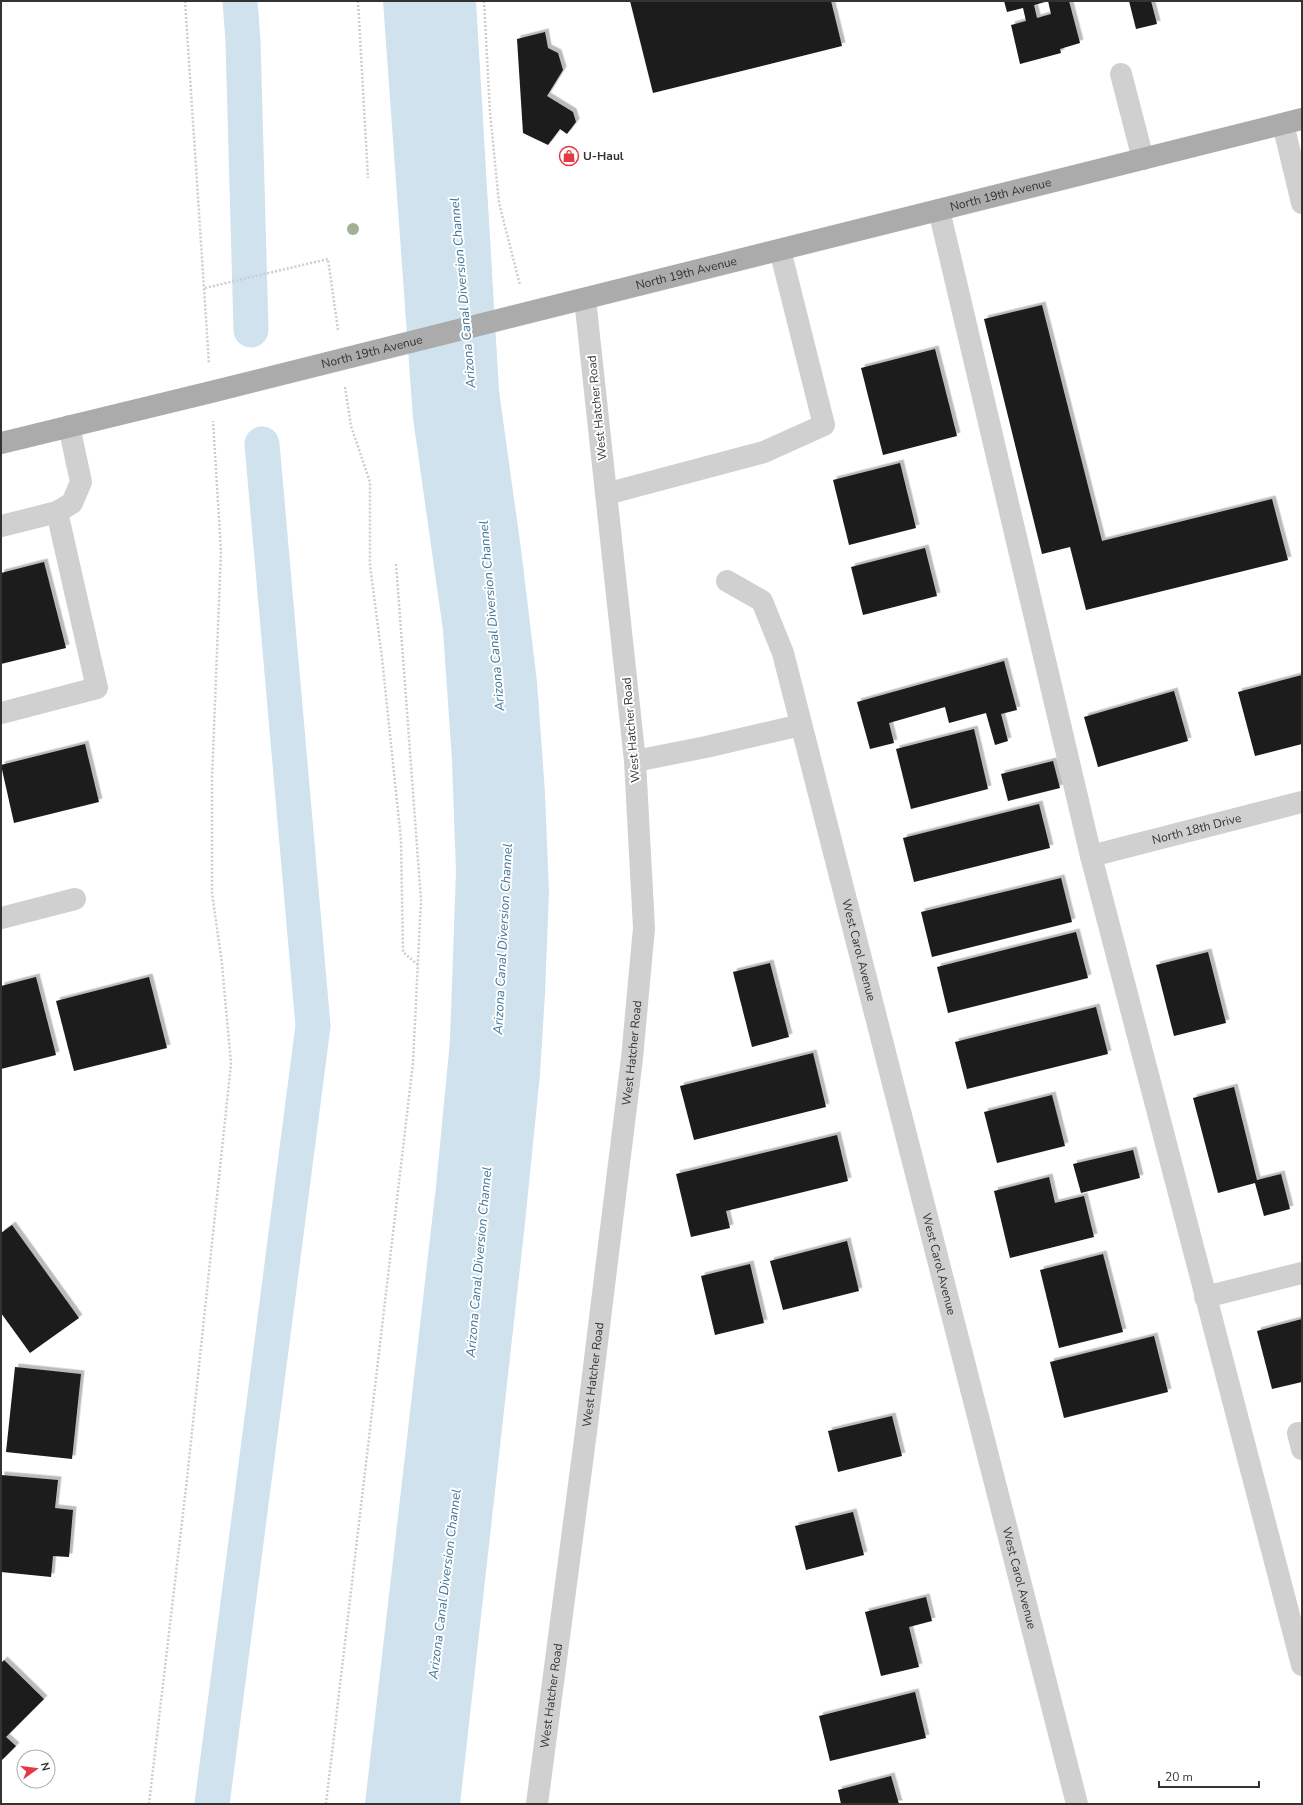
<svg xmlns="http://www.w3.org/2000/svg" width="1303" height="1805" font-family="'Nunito Sans',sans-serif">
  <defs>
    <filter id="shadow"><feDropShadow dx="3.5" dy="-3.5" stdDeviation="0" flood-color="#0004"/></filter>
  </defs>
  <rect width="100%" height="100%" fill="#fff"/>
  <!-- water -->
  <polygon fill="#cfe2ee" points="383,1 476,1 499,391 521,549 537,682 545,793 549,892 545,993 540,1074 525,1223 460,1804 365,1804 436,1186 450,1041 456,871 452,761 443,630 413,418"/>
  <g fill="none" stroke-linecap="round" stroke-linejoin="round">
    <!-- canal -->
    <g stroke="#cfe2ee" stroke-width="35">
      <polyline points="240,1 243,41 251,330"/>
      <polyline points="212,1804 313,1026 262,444"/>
    </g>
  </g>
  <!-- building -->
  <g fill="#1a1a1a" filter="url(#shadow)">
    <polygon points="630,1 831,1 842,46 653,93"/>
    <polygon points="1004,1 1045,1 1045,2 1034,5 1037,18 1051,14 1048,1 1069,1 1080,43 1060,49 1061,53 1020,64 1011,25 1026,21 1023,8 1007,12"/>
    <polygon points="1129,1 1151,1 1157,24 1136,29"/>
    <polygon points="545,32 548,48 558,53 563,70 547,96 573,112 576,122 567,134 560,129 548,145 523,133 517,39"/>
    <polygon points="1042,305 1102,541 1272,499 1288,560 1086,610 1070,547 1042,554 984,319"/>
    <polygon points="935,349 957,436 883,455 861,368"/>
    <polygon points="900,463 916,528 849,545 833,480"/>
    <polygon points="925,548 937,596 863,615 851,567"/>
    <polygon points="44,562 66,648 1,664 1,573"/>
    <polygon points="1004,661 1017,710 1001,714 1008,741 995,745 986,713 949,723 945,707 889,723 894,743 870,749 857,702"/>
    <polygon points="1302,675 1302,744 1255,756 1238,692"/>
    <polygon points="1174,691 1188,741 1098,767 1084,717"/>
    <polygon points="974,729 988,789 911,809 896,749"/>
    <polygon points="85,744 99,802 14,823 1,765"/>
    <polygon points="1053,761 1060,788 1008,801 1001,774"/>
    <polygon points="1039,804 1050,848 914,882 903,838"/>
    <polygon points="1061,878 1072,922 932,957 921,912"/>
    <polygon points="1076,932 1088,978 948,1013 937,967"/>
    <polygon points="1208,952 1226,1023 1174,1036 1156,965"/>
    <polygon points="770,963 789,1037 752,1047 733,972"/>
    <polygon points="36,977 56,1055 1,1069 1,986"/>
    <polygon points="149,977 167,1048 74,1071 56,1001"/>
    <polygon points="1096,1007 1108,1054 967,1089 955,1042"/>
    <polygon points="813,1053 826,1107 694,1140 680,1086"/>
    <polygon points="1234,1087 1257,1180 1281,1174 1290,1209 1264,1216 1255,1183 1218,1193 1193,1098"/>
    <polygon points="1052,1095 1065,1146 997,1163 984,1112"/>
    <polygon points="837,1135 848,1181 726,1211 730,1228 691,1237 676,1174"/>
    <polygon points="1133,1150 1140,1178 1081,1193 1073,1164"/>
    <polygon points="1049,1177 1055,1203 1084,1196 1094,1237 1010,1258 994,1191"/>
    <polygon points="12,1225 79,1318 30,1353 1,1313 1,1233"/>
    <polygon points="847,1241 859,1291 783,1310 770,1261"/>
    <polygon points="1103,1254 1123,1332 1059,1348 1040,1270"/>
    <polygon points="750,1264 764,1323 715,1335 701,1276"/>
    <polygon points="1302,1319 1302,1382 1272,1389 1257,1331"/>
    <polygon points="1154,1336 1168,1392 1064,1418 1050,1362"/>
    <polygon points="15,1367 81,1374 72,1459 6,1452"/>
    <polygon points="892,1416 902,1456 838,1472 828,1431"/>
    <polygon points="1,1475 58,1480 55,1508 73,1510 69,1557 53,1556 51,1577 1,1572"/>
    <polygon points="853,1512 864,1555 806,1570 795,1526"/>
    <polygon points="926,1597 932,1621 909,1627 919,1667 881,1676 865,1612"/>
    <polygon points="4,1660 44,1699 6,1737 16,1746 1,1761 1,1663"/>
    <polygon points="915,1692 926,1738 830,1761 819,1716"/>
    <polygon points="891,1776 899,1804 841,1804 838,1790"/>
  </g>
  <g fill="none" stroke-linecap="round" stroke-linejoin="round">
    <!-- path -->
    <g stroke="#cdcdcd" stroke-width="2.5" stroke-dasharray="2 2" stroke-linecap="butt">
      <polyline points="185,1 209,364"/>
      <polyline points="358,1 368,178"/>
      <polyline points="484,1 490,112 499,203 520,285"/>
      <polyline points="205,288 328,259 338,330"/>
      <polyline points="345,387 351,426 370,482 370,565 382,658 401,840 403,952 418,965"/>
      <polyline points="149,1804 187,1479 231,1064 222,964 212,893 212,778 221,551 213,421"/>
      <polyline points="326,1804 413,1063 421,900 396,563"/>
    </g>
    <!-- minor -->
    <g stroke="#d0d0d0" stroke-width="22">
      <polyline points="1121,74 1143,159"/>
      <polyline points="1283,124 1302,203"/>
      <polyline points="939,210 1091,856 1302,1665"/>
      <polyline points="606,494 764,452 824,425 780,250"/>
      <polyline points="1,526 57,512 72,503 81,482 69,426"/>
      <path id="s1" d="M727,581L762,601L783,653L1077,1804"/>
      <polyline points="1,713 97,688 57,512"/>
      <polyline points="635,761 706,747 801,725"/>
      <path id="s2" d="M1091,856L1302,802"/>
      <polyline points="1,918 75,899"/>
      <polyline points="1205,1297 1302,1273"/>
      <polyline points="1298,1433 1302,1449"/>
      <path id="s3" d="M537,1804L587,1424L632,1058L644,928L635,761L585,299"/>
    </g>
    <!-- major -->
    <path stroke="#ababab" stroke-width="22" id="s4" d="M1,443L211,392L1302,119"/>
  </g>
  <!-- trees -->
  <circle fill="#a2b095" cx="353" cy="229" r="6"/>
  <!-- icons -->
  <defs>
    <g id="shop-ring" transform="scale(1)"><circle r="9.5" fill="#fff" stroke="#e63946" stroke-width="1.5"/><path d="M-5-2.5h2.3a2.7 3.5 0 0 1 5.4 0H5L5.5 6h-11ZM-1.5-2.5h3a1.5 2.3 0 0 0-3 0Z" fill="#e63946"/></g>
  </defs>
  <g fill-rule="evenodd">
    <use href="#shop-ring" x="569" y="156"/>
  </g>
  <g text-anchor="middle" stroke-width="4" stroke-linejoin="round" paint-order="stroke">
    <!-- poi labels -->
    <g font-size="12" font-weight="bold" fill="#333" stroke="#fff" text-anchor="start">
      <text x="583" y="160">U-Haul</text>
    </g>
    <!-- street labels -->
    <g font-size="12" fill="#333" stroke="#fff">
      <text dy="4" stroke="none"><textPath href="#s4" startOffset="1030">North 19th Avenue</textPath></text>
      <text dy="4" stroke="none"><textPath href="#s4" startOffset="706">North 19th Avenue</textPath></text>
      <text dy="4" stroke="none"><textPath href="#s4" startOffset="382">North 19th Avenue</textPath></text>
      <text transform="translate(597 408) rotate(-96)" y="4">West Hatcher Road</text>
      <text transform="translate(631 730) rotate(-95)" y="4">West Hatcher Road</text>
      <text dy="4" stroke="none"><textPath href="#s2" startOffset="109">North 18th Drive</textPath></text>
      <text dy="4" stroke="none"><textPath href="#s1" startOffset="403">West Carol Avenue</textPath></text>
      <text dy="4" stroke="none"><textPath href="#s3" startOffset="757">West Hatcher Road</textPath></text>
      <text dy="4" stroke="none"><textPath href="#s1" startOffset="727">West Carol Avenue</textPath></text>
      <text dy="4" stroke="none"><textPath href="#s3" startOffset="433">West Hatcher Road</textPath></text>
      <text dy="4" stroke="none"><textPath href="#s1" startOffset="1051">West Carol Avenue</textPath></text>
      <text dy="4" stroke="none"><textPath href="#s3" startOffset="109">West Hatcher Road</textPath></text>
    </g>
    <!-- water labels -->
    <g font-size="13" font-style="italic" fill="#3f7597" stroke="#fff">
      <text transform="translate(462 293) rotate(-95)" y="5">Arizona Canal Diversion Channel</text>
      <text transform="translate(491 616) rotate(-95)" y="5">Arizona Canal Diversion Channel</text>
      <text transform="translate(502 939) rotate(-87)" y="5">Arizona Canal Diversion Channel</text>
      <text transform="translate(478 1262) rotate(-85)" y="5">Arizona Canal Diversion Channel</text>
      <text transform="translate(444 1584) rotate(-83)" y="5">Arizona Canal Diversion Channel</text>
    </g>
  </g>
  <!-- border -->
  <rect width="1303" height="1805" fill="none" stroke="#333333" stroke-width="4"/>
  <!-- north arrow -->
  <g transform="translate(36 1769) rotate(76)"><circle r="19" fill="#ffffff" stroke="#adadad"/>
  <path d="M0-3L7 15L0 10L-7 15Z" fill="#e63946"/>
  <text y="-6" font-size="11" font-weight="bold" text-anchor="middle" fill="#333333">N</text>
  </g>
  <!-- scale -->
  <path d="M1159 1781v6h100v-6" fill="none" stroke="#333333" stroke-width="2"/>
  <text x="1165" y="1781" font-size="12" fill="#333333" stroke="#ffffff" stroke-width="3" paint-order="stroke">20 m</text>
</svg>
